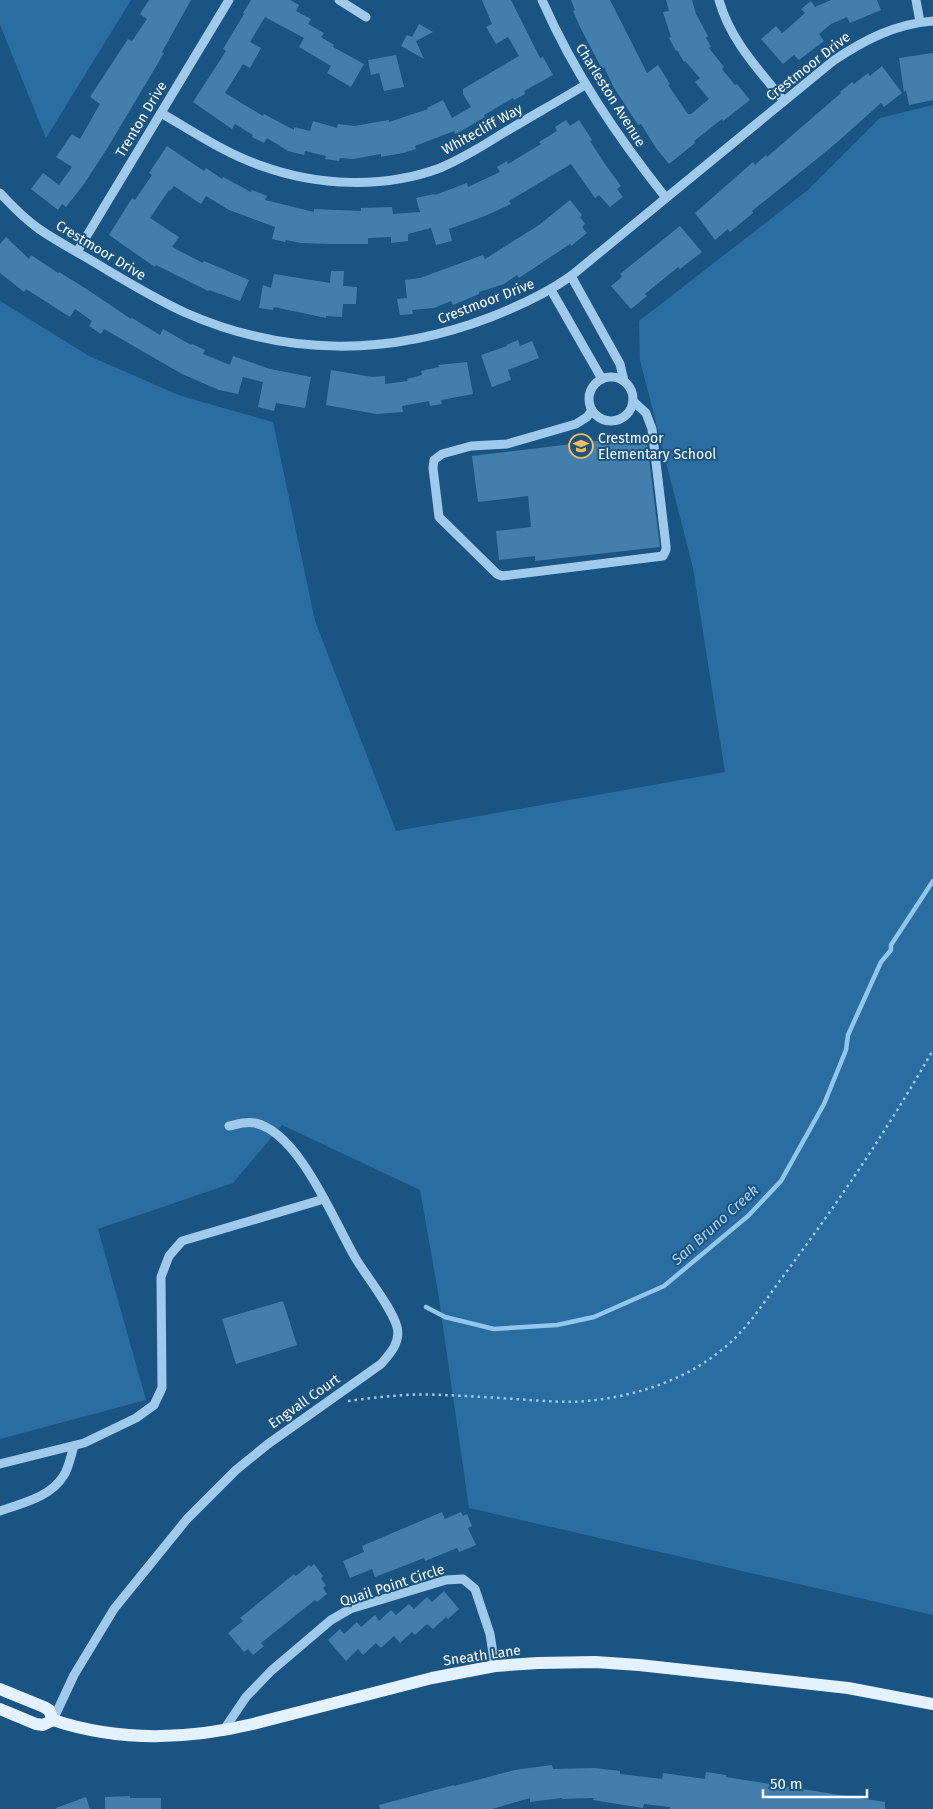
<svg xmlns="http://www.w3.org/2000/svg" width="933" height="1809" font-family="'Fira Sans',sans-serif">
  <rect width="100%" height="100%" fill="#1a5483"/>
  <!-- green -->
  <g fill="#296da1">
    <polygon points="0,0 131,0 46,138 0,25"/>
    <polygon points="933,105 933,1615 469,1508 438,1292 420,1190 282,1125 233,1183 98,1229 146,1400 0,1439 0,301 89,356 181,396 273,422 315,621 396,831 725,772 693,568 640,360 639,321 808,190 880,118"/>
  </g>
  <g fill="none" stroke-linecap="round" stroke-linejoin="round">
    <!-- stream -->
    <polyline stroke="#92c7ed" stroke-width="4.5" points="426,1307 445,1317 494,1329 557,1325 594,1317 664,1286 748,1216 781,1181 824,1104 846,1050 848,1035 881,962 891,950 891,945 933,881"/>
  </g>
  <!-- building -->
  <g fill="#437fad">
    <polygon points="149,0 191,0 162,52 164,53 108,147 84,184 66,207 62,204 58,210 31,189 43,173 59,185 72,167 56,157 72,134 80,139 100,104 90,97 128,39 132,41 147,19 140,14"/>
    <polygon points="251,0 290,0 299,5 296,11 311,19 308,24 324,33 321,37 334,45 333,47 364,64 351,87 327,73 331,66 299,47 304,38 265,17 250,42 261,48 250,68 243,64 225,93 263,116 264,114 294,130 294,127 310,131 313,121 337,128 338,124 354,126 389,120 389,122 428,109 427,108 443,100 452,118 471,107 463,94 463,89 519,56 508,37 496,44 486,27 492,24 482,0 511,0 540,58 543,57 553,75 524,91 525,94 514,100 513,98 484,115 485,117 463,130 455,134 454,131 415,146 416,149 403,153 381,157 381,154 353,159 340,158 339,161 325,159 326,156 305,151 304,155 288,151 267,138 264,143 252,137 253,135 235,124 232,129 193,102 226,51 223,49 244,14 243,13"/>
    <polygon points="571,0 610,0 647,73 658,65 670,84 668,85 688,114 691,114 709,99 695,82 700,78 685,61 684,62 677,50 676,51 669,38 671,37 663,12 669,11 666,0 692,0 696,14 708,36 706,38 711,47 709,48 724,67 722,69 735,85 737,84 750,100 723,121 722,119 694,141 695,143 669,164 656,148 641,124 638,125 613,86 604,67 602,69 580,27 573,11 575,10"/>
    <polygon points="831,0 877,0 881,10 850,23 847,17 831,24 819,34 824,41 799,60 794,55 783,64 761,39 776,26 782,33 786,30 805,13 801,9 811,1 815,7"/>
    <polygon points="419,24 433,32 416,41 424,59 401,46 407,35 412,37"/>
    <polygon points="933,53 933,100 909,105 906,90 904,92 899,58"/>
    <polygon points="396,55 404,87 384,91 379,73 371,75 368,60"/>
    <polygon points="882,66 902,93 884,107 881,103 834,145 752,211 753,213 730,232 728,229 715,240 695,213 753,162 755,165 766,155 767,157 841,93 840,92 852,82 854,84 868,73 870,76"/>
    <polygon points="566,120 570,126 579,120 592,140 590,141 607,167 621,186 617,189 623,197 610,207 599,195 595,198 571,164 509,201 511,204 485,216 449,229 452,241 436,245 431,228 408,234 408,241 391,243 391,237 368,238 368,244 331,244 301,243 286,240 285,242 272,239 275,227 229,210 206,196 201,204 174,186 170,191 169,190 150,218 179,237 172,247 203,263 204,261 249,280 240,301 209,290 208,291 156,265 155,267 109,235 132,198 135,200 152,175 149,173 167,146 204,171 206,168 222,179 223,177 251,192 252,190 267,196 265,200 314,212 314,209 361,211 361,208 392,207 393,214 420,212 416,198 434,194 435,195 467,183 468,187 500,172 497,167 507,161 508,164 541,144 539,142 557,131 555,127"/>
    <polygon points="570,200 582,215 580,217 585,224 582,227 587,233 571,246 570,244 519,278 517,275 504,284 479,292 479,294 453,305 451,301 434,308 412,310 413,314 400,315 397,299 407,298 405,280 420,278 483,255 485,259 539,225"/>
    <polygon points="680,226 702,252 680,269 678,267 645,294 647,296 631,309 611,286 622,277 620,274"/>
    <polygon points="6,237 29,259 31,255 58,273 59,272 88,290 131,319 132,318 160,335 163,329 191,345 192,344 205,350 203,354 230,365 233,356 270,369 311,377 305,408 276,403 274,411 258,407 263,382 243,377 238,394 219,390 182,374 104,329 101,334 89,326 92,321 75,309 70,317 26,289 24,292 0,273 0,244"/>
    <polygon points="331,271 344,271 343,286 357,287 356,304 343,304 342,317 326,316 326,318 274,307 273,310 259,308 263,285 271,288 274,274 330,283"/>
    <polygon points="518,340 520,346 532,341 539,358 508,370 511,380 492,387 481,355 507,346 506,345"/>
    <polygon points="467,362 473,394 441,400 442,404 430,406 429,401 402,406 403,412 376,414 326,405 331,370 372,377 385,376 385,384 408,381 407,379 422,375 421,371 439,367 438,365"/>
    <polygon points="646,435 660,547 535,561 535,556 499,560 496,531 531,527 528,496 478,502 472,456"/>
    <polygon points="283,1301 297,1345 236,1364 222,1319"/>
    <polygon points="442,1512 445,1519 461,1512 463,1516 467,1514 472,1526 468,1528 476,1545 459,1552 457,1548 425,1561 424,1558 375,1577 372,1569 350,1578 343,1561 364,1552 362,1546"/>
    <polygon points="314,1564 323,1576 321,1579 326,1585 323,1588 327,1594 317,1602 315,1600 261,1643 264,1646 253,1655 248,1649 244,1652 228,1633 243,1621 240,1618 294,1574 296,1576 309,1565 311,1567"/>
    <polygon points="444,1591 459,1609 448,1619 446,1617 433,1629 427,1624 415,1635 412,1632 400,1643 394,1636 381,1648 376,1643 363,1655 358,1649 346,1661 328,1640 340,1629 344,1634 357,1622 361,1627 375,1615 379,1621 391,1610 396,1615 409,1604 414,1609 427,1597 432,1602"/>
    <polygon points="552,1765 553,1769 595,1768 620,1771 620,1774 662,1779 663,1773 705,1779 706,1772 726,1775 726,1777 885,1802 885,1809 670,1809 670,1807 644,1804 643,1808 593,1800 594,1798 562,1799 562,1798 530,1802 530,1798 492,1809 380,1809 379,1805 454,1785 454,1786 515,1770"/>
    <polygon points="130,1796 130,1798 161,1798 161,1809 105,1809 105,1797"/>
    <polygon points="86,1797 90,1809 57,1809 56,1808"/>
  </g>
  <g fill="none" stroke-linecap="round" stroke-linejoin="round">
    <!-- path -->
    <path stroke="#a0caeb" stroke-width="2.5" stroke-dasharray="2.5 4" stroke-linecap="butt" d="M348,1401C380,1397 410,1393 442,1395C471,1396 500,1398 529,1400C548,1401 567,1403 586,1401C632,1397 683,1381 719,1352C748,1330 765,1300 787,1271C840,1200 889,1127 933,1050"/>
    <!-- minor -->
    <g stroke="#a0caeb" stroke-width="9">
      <polyline points="339,0 366,17"/>
      <path d="M542,0C574,73 617,136 666,198"/>
      <path d="M719,0C730,40 759,70 784,101"/>
      <polyline points="916,0 920,22"/>
      <path d="M161,113C194,132 226,154 262,166C317,186 384,189 440,168C461,159 481,147 500,135C528,118 557,102 585,85"/>
      <path d="M0,193C12,206 25,219 39,229C61,244 85,256 107,270C133,285 159,301 186,313C286,357 390,356 491,317C519,306 547,293 571,276L833,61C864,40 895,24 933,21"/>
      <polyline points="77,252 229,0"/>
      <polyline points="571,276 620,364 624,381"/>
      <polyline points="551,290 602,379"/>
      <circle cx="611" cy="399" r="22"/>
      <polyline points="592,410 587,417 576,424 507,444 471,446 442,454 434,460 433,468 439,517 497,574 502,576 663,556 666,550 666,546 652,429 646,413 633,401"/>
      <polyline points="0,1464 84,1443 136,1418 154,1405 162,1388 161,1277 169,1256 182,1241 324,1199"/>
      <path d="M0,1511C23,1503 51,1497 64,1475C69,1467 71,1455 74,1446"/>
      <path d="M53,1720L74,1675L114,1609L187,1519L236,1470L268,1444L381,1364C390,1354 401,1342 397,1327C392,1308 367,1277 356,1259C334,1222 300,1133 255,1123C246,1121 238,1124 229,1126"/>
      <polyline points="223,1731 246,1697 271,1671 331,1620 350,1609 446,1580 463,1579 475,1589 490,1634 495,1666"/>
    </g>
    <!-- major -->
    <g stroke="#e4f1ff" stroke-width="12">
      <polyline points="0,1689 44,1707 49,1710 53,1720"/>
      <polyline points="0,1709 36,1724 43,1725 53,1720"/>
      <path d="M53,1720C119,1742 186,1740 253,1724L432,1678L495,1666L538,1663L595,1662L639,1665L848,1688L933,1704"/>
    </g>
  </g>
  <!-- icons -->
  <defs>
    <g id="school-ring" transform="scale(1.25)"><circle r="9.5" fill="#1a5483" stroke="#fdbc5c" stroke-width="1.5"/><path d="M0-5L7-2L0 1L-7-2ZM-4 1L0 2.5L4 1V4Q0 6-4 4Z" fill="#fdbc5c"/></g>
  </defs>
  <g fill-rule="evenodd">
    <use href="#school-ring" x="581" y="446"/>
  </g>
  <g text-anchor="middle" stroke-width="4" stroke-linejoin="round" paint-order="stroke">
    <!-- street labels -->
    <g font-size="14" fill="#fff" stroke="#1a5483">
      <text transform="translate(808 66) rotate(-38)" y="5">Crestmoor Drive</text>
      <text transform="translate(611 95) rotate(58)" y="5">Charleston Avenue</text>
      <text transform="translate(141 119) rotate(-59)" y="5">Trenton Drive</text>
      <text transform="translate(482 129) rotate(-29)" y="5">Whitecliff Way</text>
      <text transform="translate(101 250) rotate(31)" y="5">Crestmoor Drive</text>
      <text transform="translate(486 301) rotate(-21)" y="5">Crestmoor Drive</text>
      <text transform="translate(304 1401) rotate(-35)" y="5">Engvall Court</text>
      <text transform="translate(392 1585) rotate(-18)" y="5">Quail Point Circle</text>
      <text transform="translate(482 1655) rotate(-8)" y="5">Sneath Lane</text>
    </g>
    <!-- poi labels -->
    <g font-size="14" fill="#fff" stroke="#1a5483" text-anchor="start">
      <text x="598" y="443">Crestmoor<tspan x="598" dy="16">Elementary School</tspan></text>
    </g>
    <!-- water labels -->
    <g font-size="15" font-style="italic" fill="#abd4f3" stroke="#1a5483">
      <text transform="translate(715 1225) rotate(-42)" y="5">San Bruno Creek</text>
    </g>
  </g>
  <!-- scale -->
  <path d="M763 1789v8h104v-8" fill="none" stroke="#ffffff" stroke-width="2.5"/>
  <text x="770" y="1789" font-size="15" fill="#ffffff" stroke="#1a5483" stroke-width="4" paint-order="stroke">50 m</text>
</svg>
